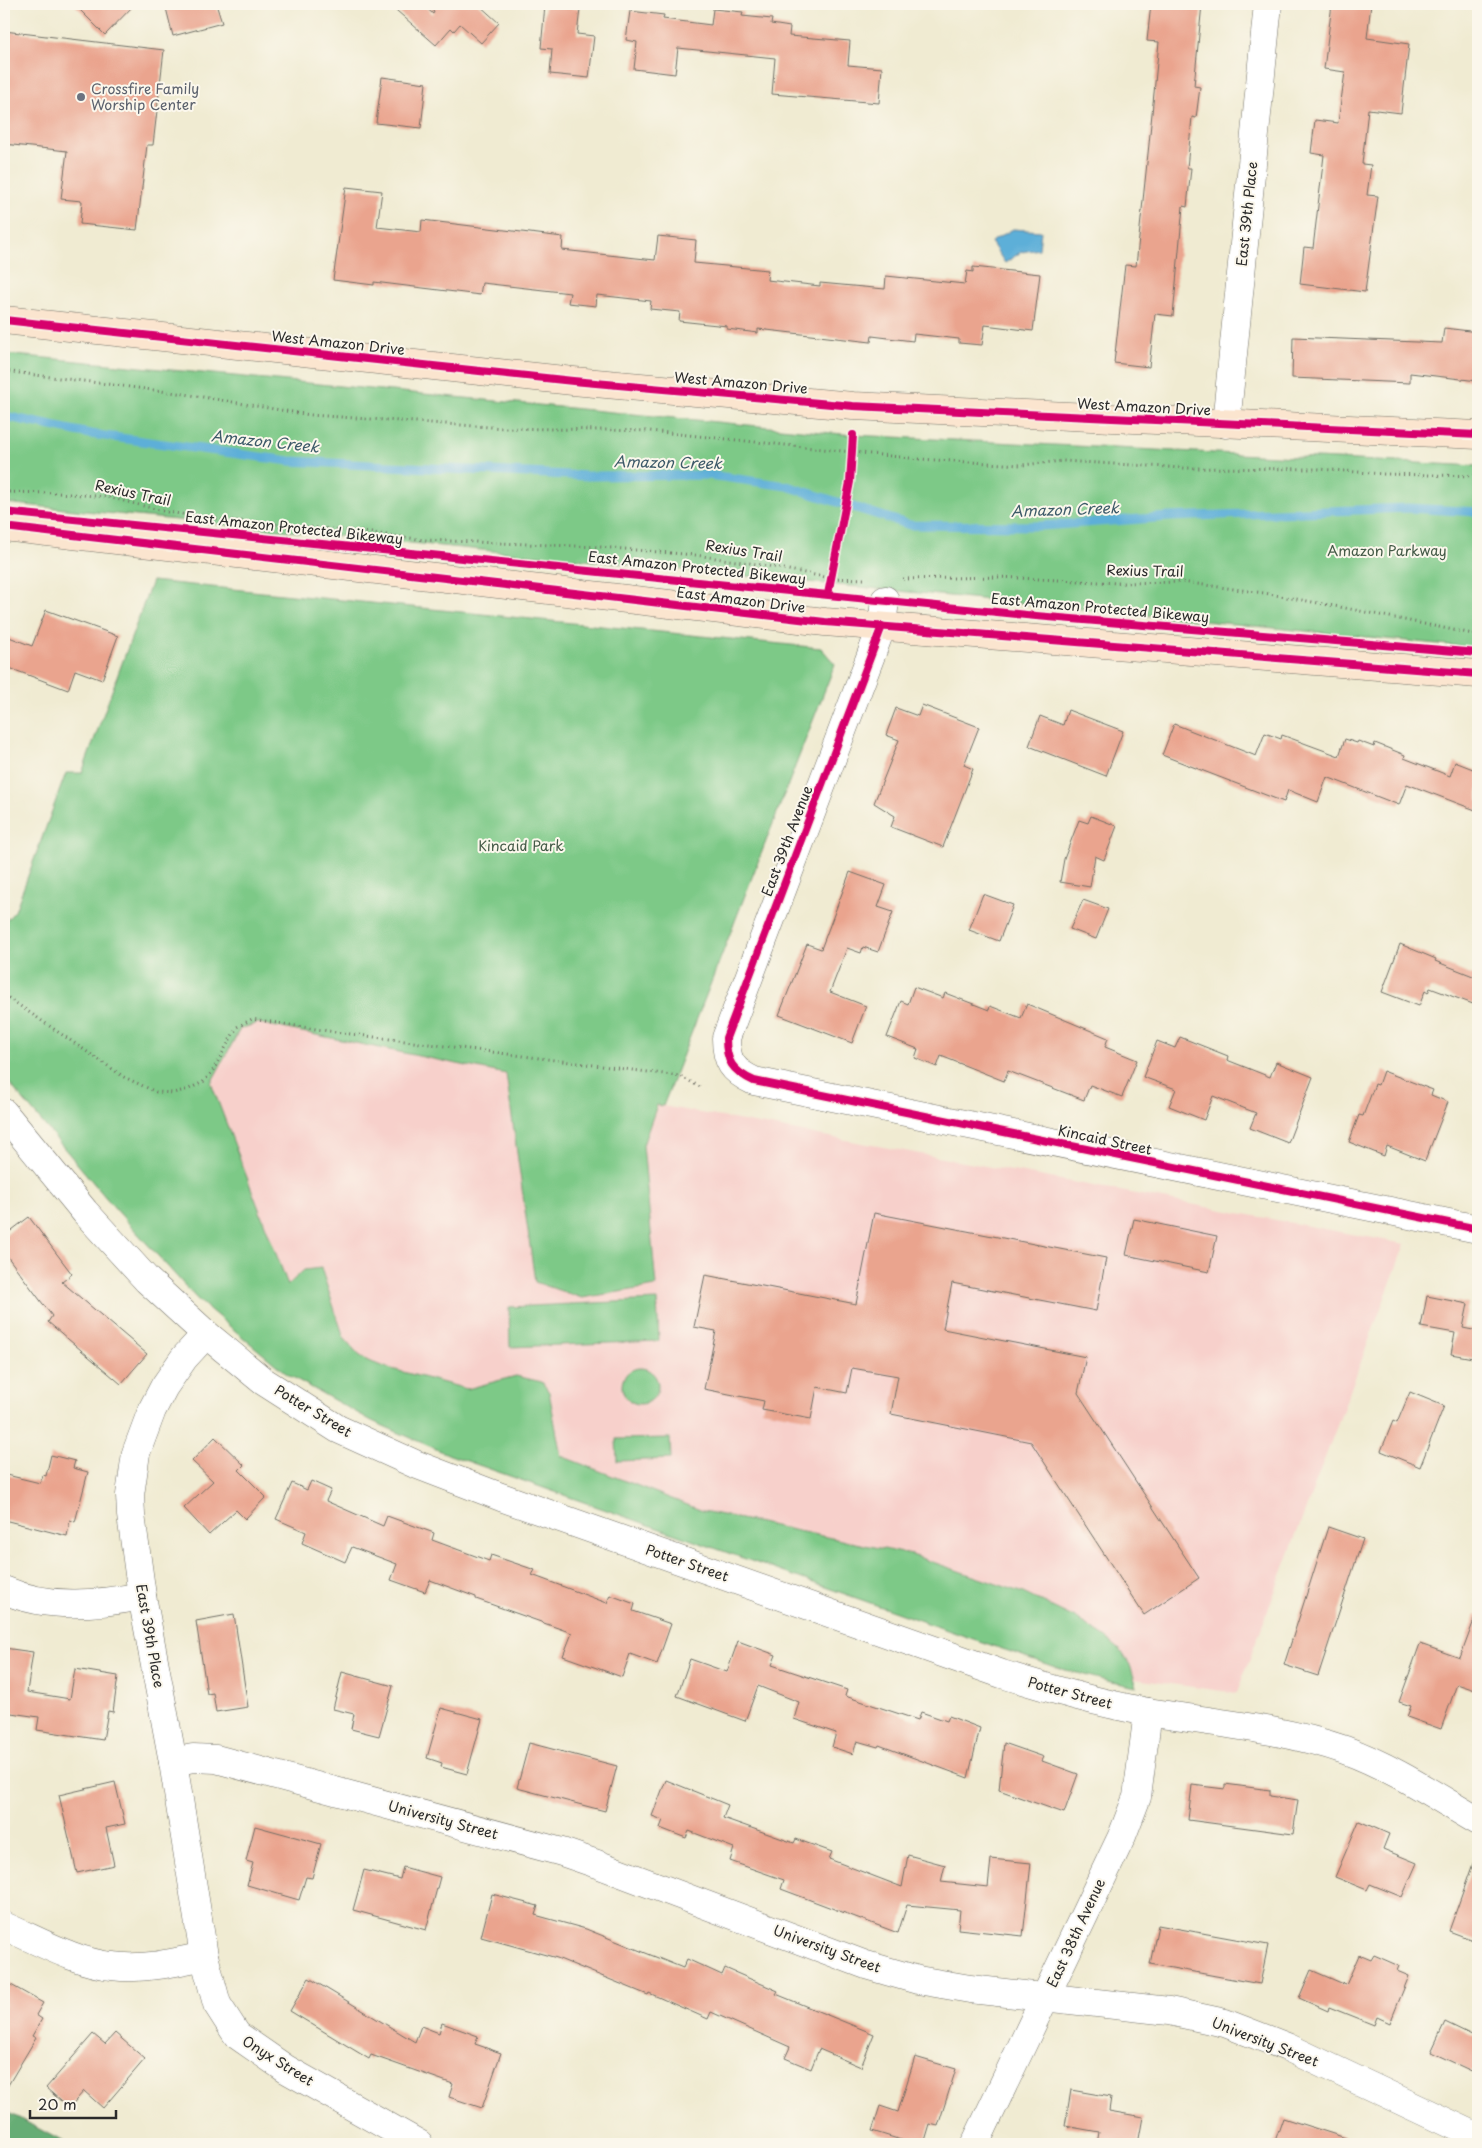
<svg xmlns="http://www.w3.org/2000/svg" width="1482" height="2148" font-family="'Playpen Sans',sans-serif">
  <rect width="100%" height="100%" fill="#fbf7ec"/>
  <filter id="ink" filterUnits="userSpaceOnUse"><feTurbulence type="fractalNoise" baseFrequency=".02" numOctaves="2"/><feDisplacementMap in="SourceGraphic" scale="10" xChannelSelector="R" yChannelSelector="G"/><feConvolveMatrix kernelMatrix="1 2 1 2 8 2 1 2 1" color-interpolation-filters="sRGB"/></filter>
  <filter id="wash" filterUnits="userSpaceOnUse"><feTurbulence type="fractalNoise" baseFrequency=".0096" numOctaves="4" result="noise"/><feDisplacementMap in="SourceGraphic" scale="20" xChannelSelector="R" yChannelSelector="G"/><feGaussianBlur stdDeviation="1.12" result="paint"/><feColorMatrix in="noise" values="0 0 0 0 0 0 0 0 0 0 0 0 0 0 0 0 0 1.4 0 .05"/><feComposite in="paint" operator="in"/></filter>
  <g filter="url(#wash)">
    <rect width="100%" height="100%" fill="#f0ebd2"/>
    <!-- built -->
    <polygon fill="#f7d0cb" points="258,1023 663,1106 1405,1244 1237,1693 1134,1679 1130,1665 1121,1651 1105,1637 1077,1619 1023,1593 912,1555 703,1511 561,1456 393,1398 288,1286 211,1083 240,1028"/>
    <!-- green -->
    <g fill="#7dc987" stroke="#547a59">
      <polygon points="4,354 853,435 1478,466 1478,648 4,503"/>
      <polygon points="152,581 821,648 835,664 663,1106 657,1105 643,1145 656,1286 582,1298 535,1282 506,1074 258,1023 240,1029 211,1083 288,1285 304,1270 321,1268 344,1338 359,1355 368,1361 388,1368 467,1389 516,1376 542,1382 549,1392 561,1456 703,1511 912,1555 1023,1593 1077,1619 1105,1637 1121,1651 1130,1665 1137,1687 1111,1682 1058,1668 950,1631 450,1455 372,1421 287,1374 197,1299 113,1206 4,1077 4,923 15,911 66,773 82,773"/>
      <polygon points="657,1300 659,1341 510,1347 509,1307"/>
      <circle cx="640" cy="1386" r="18"/>
      <polygon points="670,1438 671,1459 617,1461 616,1439"/>
    </g>
    <!-- forest -->
    <polygon fill="#66ad74" stroke="#486c50" points="4,2110 67,2144 4,2144"/>
    <!-- water -->
    <polygon fill="#5dafd8" stroke="#446d82" points="1013,229 1041,231 1039,249 1021,252 1005,263 991,242"/>
    <g fill="none" stroke-linecap="round" stroke-linejoin="round">
      <!-- stream -->
      <polyline stroke="#5dafd8" stroke-width="9" points="4,416 90,434 290,461 587,476 709,475 787,486 910,525 1041,526 1169,517 1409,508 1478,512"/>
    </g>
    <g id="blocks">
      <!-- building -->
      <g fill="#eaa48e">
        <polygon points="74,4 135,4 105,35"/>
        <polygon points="165,4 216,4 222,23 173,36"/>
        <polygon points="389,4 422,4 433,14 434,12 425,4 478,4 499,23 481,43 460,24 454,31 451,28 436,45"/>
        <polygon points="1151,4 1202,4 1194,86 1200,87 1196,118 1192,117 1187,168 1191,168 1187,207 1183,206 1173,316 1155,314 1149,367 1114,363 1125,265 1136,266 1149,144 1159,42 1147,41"/>
        <polygon points="1332,4 1371,4 1367,38 1409,44 1401,113 1368,109 1362,164 1371,165 1367,195 1378,196 1365,292 1300,284 1304,247 1313,248 1324,155 1311,153 1315,120 1338,123 1345,72 1324,69"/>
        <polygon points="545,5 580,9 577,34 594,36 589,78 550,74 552,49 541,48"/>
        <polygon points="713,9 743,12 742,16 772,19 771,24 790,27 789,36 850,41 848,65 882,68 879,103 772,94 775,58 678,48 675,74 634,69 637,42 626,40 630,11 664,15 663,19 711,25"/>
        <polygon points="4,31 164,50 153,145 147,145 137,230 80,224 82,201 61,199 67,151 4,144"/>
        <polygon points="382,77 426,83 421,128 376,123"/>
        <polygon points="346,187 382,191 377,227 421,232 422,220 563,237 562,250 655,260 658,236 696,240 694,263 768,270 767,280 820,286 820,283 885,289 886,276 965,284 967,271 973,272 973,267 1040,274 1033,331 985,325 982,345 959,343 959,339 914,334 913,341 872,336 871,342 758,329 758,333 727,329 727,326 679,321 680,312 650,309 651,301 597,295 596,306 568,303 570,293 482,283 480,295 374,282 374,285 333,280"/>
        <polygon points="1444,328 1478,332 1478,381 1410,373 1410,383 1292,378 1293,337 1442,343"/>
        <polygon points="46,610 118,636 102,680 75,670 68,690 4,666 4,635 32,646"/>
        <polygon points="922,705 979,727 964,765 973,769 943,847 891,827 895,816 874,803 899,740 886,735 896,708 918,716"/>
        <polygon points="1068,710 1123,731 1106,776 1029,746 1040,716 1063,725"/>
        <polygon points="1174,724 1256,756 1265,733 1281,739 1282,735 1339,756 1345,739 1357,743 1358,741 1374,747 1375,743 1405,755 1404,758 1450,776 1455,762 1478,771 1478,811 1407,784 1399,805 1327,777 1318,802 1288,790 1284,802 1162,755"/>
        <polygon points="1091,816 1117,826 1104,860 1095,856 1090,887 1060,882 1064,859 1079,820 1088,823"/>
        <polygon points="850,872 886,885 878,907 893,912 878,952 863,947 861,953 847,948 830,992 866,1006 852,1043 779,1015 807,944 821,949"/>
        <polygon points="983,894 1013,905 999,941 969,930"/>
        <polygon points="1083,900 1108,909 1096,939 1070,929"/>
        <polygon points="1400,944 1436,959 1435,961 1478,978 1478,991 1473,1004 1430,988 1428,993 1425,991 1419,1006 1382,992"/>
        <polygon points="914,987 943,998 945,993 989,1010 990,1006 1021,1018 1027,1004 1108,1038 1105,1047 1137,1060 1122,1097 1090,1085 1084,1100 1008,1071 1004,1081 941,1056 937,1067 915,1058 918,1049 887,1037 901,1001 908,1004"/>
        <polygon points="1180,1037 1228,1056 1227,1060 1270,1077 1276,1062 1313,1077 1288,1143 1250,1128 1256,1113 1213,1096 1204,1120 1169,1106 1176,1089 1143,1077 1157,1041 1175,1048"/>
        <polygon points="1383,1071 1433,1090 1431,1095 1448,1102 1425,1161 1387,1146 1384,1156 1349,1142 1359,1115 1363,1116 1375,1084 1378,1085"/>
        <polygon points="874,1213 1106,1258 1096,1311 952,1283 943,1329 1086,1357 1078,1393 1199,1578 1144,1615 1031,1442 891,1414 898,1376 852,1368 847,1393 817,1387 811,1419 762,1410 764,1401 704,1389 716,1331 694,1327 705,1275 856,1304"/>
        <polygon points="29,1217 72,1274 62,1282 147,1354 121,1384 48,1322 52,1316 4,1252 4,1236"/>
        <polygon points="1134,1219 1217,1236 1209,1272 1126,1255"/>
        <polygon points="1427,1296 1468,1304 1463,1328 1478,1331 1478,1359 1451,1354 1455,1333 1421,1327"/>
        <polygon points="1410,1392 1444,1406 1420,1467 1381,1451 1393,1421 1397,1423"/>
        <polygon points="215,1437 244,1465 239,1470 266,1497 245,1519 236,1510 209,1535 184,1508 213,1481 192,1461"/>
        <polygon points="51,1455 75,1461 73,1468 88,1472 75,1522 70,1520 67,1536 4,1520 4,1488 7,1475 40,1483 43,1475 46,1476"/>
        <polygon points="311,1481 331,1490 326,1501 383,1526 387,1516 434,1533 432,1540 489,1561 491,1555 535,1570 532,1575 607,1603 610,1595 635,1604 633,1611 671,1624 657,1664 630,1654 622,1677 563,1656 572,1633 476,1599 476,1597 430,1580 425,1592 391,1580 397,1564 352,1547 345,1562 302,1543 306,1532 276,1519 292,1483 307,1490"/>
        <polygon points="1328,1527 1363,1539 1318,1676 1284,1665"/>
        <polygon points="234,1614 248,1707 216,1712 213,1693 207,1694 196,1621"/>
        <polygon points="1476,1615 1478,1616 1478,1691 1457,1684 1441,1729 1407,1717 1411,1706 1399,1702 1420,1644 1460,1658"/>
        <polygon points="738,1641 776,1655 772,1665 847,1690 845,1696 918,1720 921,1712 947,1721 949,1716 980,1728 968,1778 879,1745 878,1747 857,1741 853,1754 832,1747 836,1733 794,1719 799,1702 758,1686 745,1721 677,1696 690,1659 727,1672"/>
        <polygon points="4,1648 33,1652 27,1692 70,1699 75,1669 118,1676 113,1712 108,1711 103,1740 37,1730 39,1717 4,1712"/>
        <polygon points="342,1672 393,1686 379,1736 351,1729 354,1714 333,1709"/>
        <polygon points="441,1708 482,1719 467,1774 441,1767 442,1763 427,1758"/>
        <polygon points="529,1743 617,1766 605,1811 517,1788"/>
        <polygon points="1004,1743 1044,1757 1042,1761 1078,1774 1064,1813 999,1790"/>
        <polygon points="666,1780 728,1805 723,1818 794,1843 796,1839 832,1852 829,1859 902,1887 908,1855 945,1865 941,1882 988,1887 991,1859 1031,1863 1023,1936 958,1929 960,1910 907,1905 898,1933 781,1889 784,1880 730,1861 734,1848 689,1831 686,1838 660,1828 663,1820 652,1816"/>
        <polygon points="115,1782 125,1824 106,1828 114,1865 77,1873 59,1795"/>
        <polygon points="1225,1784 1270,1790 1270,1796 1298,1800 1293,1834 1188,1820 1192,1785 1225,1789"/>
        <polygon points="1359,1821 1389,1834 1383,1849 1417,1863 1402,1897 1370,1884 1367,1890 1335,1877"/>
        <polygon points="255,1826 321,1844 312,1878 306,1877 299,1900 247,1885 253,1863 246,1861"/>
        <polygon points="1475,1858 1478,1858 1478,1942 1449,1931"/>
        <polygon points="403,1867 440,1877 426,1930 353,1910 364,1870 400,1879"/>
        <polygon points="492,1894 538,1906 535,1915 586,1929 683,1968 687,1959 722,1975 725,1968 778,1991 776,1994 874,2034 861,2067 819,2049 811,2069 785,2058 790,2047 711,2012 708,2019 649,1993 648,1995 557,1958 481,1937"/>
        <polygon points="1158,1925 1268,1945 1260,1984 1150,1964"/>
        <polygon points="1359,1955 1371,1960 1374,1955 1399,1966 1397,1971 1409,1976 1390,2023 1377,2017 1374,2025 1329,2007 1328,2011 1299,1998 1311,1970 1346,1985"/>
        <polygon points="309,1978 415,2042 421,2026 439,2033 442,2023 478,2036 475,2044 501,2053 482,2108 449,2097 453,2084 371,2055 369,2059 290,2011"/>
        <polygon points="4,1981 43,2003 36,2015 42,2019 32,2036 36,2038 4,2092"/>
        <polygon points="1445,2022 1478,2038 1478,2074 1431,2052"/>
        <polygon points="115,2033 145,2059 103,2108 84,2091 69,2108 46,2088 93,2034 105,2044"/>
        <polygon points="915,2057 956,2069 938,2126 930,2124 924,2144 914,2144 872,2131 880,2106 898,2112"/>
        <polygon points="1071,2090 1111,2097 1109,2111 1143,2117 1138,2144 1097,2144 1099,2132 1065,2126"/>
        <polygon points="1283,2118 1349,2139 1348,2144 1274,2144"/>
      </g>
    </g>
  </g>
  <g filter="url(#ink)">
    <use href="#blocks" fill-opacity="0" stroke="#706e65" stroke-width="1"/>
    <g fill="none" stroke-linecap="round" stroke-linejoin="round">
      <!-- street casing -->
      <g stroke="#706e65" stroke-width="29">
        <g id="street">
          <polyline points="1226,424 1268,4"/>
          <path d="M885,600L882,626L726,1038C726,1061 732,1071 754,1081L1478,1229"/>
          <path d="M4,1113L85,1212L147,1280L206,1334L263,1381L338,1429L415,1464L501,1497L1002,1674C1051,1689 1098,1703 1148,1712C1215,1723 1281,1728 1345,1750C1392,1767 1435,1796 1478,1821"/>
          <polyline points="206,1334 184,1358 164,1387 152,1410 136,1453 130,1495 131,1515 142,1596 173,1762 204,1956 217,2004 237,2035 286,2069 419,2144"/>
          <path d="M4,1590C48,1609 95,1605 142,1596"/>
          <polyline points="173,1762 193,1758 216,1759 562,1852 597,1864 866,1965 918,1980 970,1989 1169,2011 1225,2023 1287,2047 1478,2137"/>
          <path d="M4,1926C37,1940 77,1963 112,1966C143,1970 173,1963 204,1956"/>
          <polyline points="975,2144 1122,1836 1137,1797 1148,1712"/>
        </g>
      </g>
      <!-- secondary casing -->
      <g stroke="#706e65" stroke-width="29">
        <g id="secondary">
          <polyline points="4,320 573,381 853,406 1478,435"/>
          <polyline points="4,527 825,622 1478,674"/>
        </g>
      </g>
      <!-- path -->
      <g stroke="#706e65" stroke-width="3" stroke-dasharray="1 4" stroke-linecap="butt">
        <polyline points="4,371 185,394 310,415 505,428 650,431 919,459 1021,465 1063,461 1184,468 1319,469 1384,474 1478,476"/>
        <polyline points="4,492 58,493 108,497 167,512 216,519 364,532 425,540 600,547 695,555 763,565 830,578 867,579"/>
        <polyline points="903,579 998,577 1119,583 1182,582 1264,593 1345,608 1478,635"/>
        <polyline points="4,995 124,1077 156,1092 173,1093 189,1089 203,1082 212,1072 237,1027 252,1019 335,1032 664,1074 680,1076 702,1088"/>
      </g>
      <!-- street -->
      <use href="#street" stroke="#fff" stroke-width="28"/>
      <!-- secondary -->
      <use href="#secondary" stroke="#fbe5cf" stroke-width="28"/>
      <!-- cycleway casing -->
      <g stroke="#fbf7ec" stroke-width="11">
        <g id="cycleway">
          <polyline points="4,320 573,381 853,406 1478,435"/>
          <polyline points="4,512 1036,616 1478,653"/>
          <polyline points="4,527 825,622 1478,674"/>
          <polyline points="828,594 850,482 853,435"/>
          <path d="M882,626L726,1038C726,1061 732,1071 754,1081L1478,1229"/>
        </g>
      </g>
      <!-- cycleway -->
      <use href="#cycleway" stroke="#d6006c" stroke-width="8"/>
    </g>
  </g>
  <!-- markers -->
  <circle fill="#6b7280" stroke="#fbf7ec" stroke-width="2" cx="81" cy="97" r="5"/>
  <g text-anchor="middle" stroke-width="4" stroke-linejoin="round" paint-order="stroke">
    <!-- worship labels -->
    <g font-size="14" fill="#5b616d" stroke="#fbf7ec" text-anchor="start">
      <text x="91" y="94">Crossfire Family<tspan x="91" dy="16">Worship Center</tspan></text>
    </g>
    <!-- street labels -->
    <g font-size="14" fill="#2b2b2b" stroke="#fbf7ec">
      <text transform="translate(1247 214) rotate(-84)" y="5">East 39th Place</text>
      <text transform="translate(338 343) rotate(6)" y="5">West Amazon Drive</text>
      <text transform="translate(741 383) rotate(5)" y="5">West Amazon Drive</text>
      <text transform="translate(1144 407) rotate(3)" y="5">West Amazon Drive</text>
      <text transform="translate(133 493) rotate(12)" y="5">Rexius Trail</text>
      <text transform="translate(294 528) rotate(6)" y="5">East Amazon Protected Bikeway</text>
      <text transform="translate(744 551) rotate(9)" y="5">Rexius Trail</text>
      <text transform="translate(697 568) rotate(6)" y="5">East Amazon Protected Bikeway</text>
      <text transform="translate(1145 571) rotate(1)" y="5">Rexius Trail</text>
      <text transform="translate(741 600) rotate(7)" y="5">East Amazon Drive</text>
      <text transform="translate(1100 608) rotate(5)" y="5">East Amazon Protected Bikeway</text>
      <text transform="translate(787 841) rotate(-69)" y="5">East 39th Avenue</text>
      <text transform="translate(1105 1140) rotate(12)" y="5">Kincaid Street</text>
      <text transform="translate(313 1411) rotate(31)" y="5">Potter Street</text>
      <text transform="translate(687 1563) rotate(19)" y="5">Potter Street</text>
      <text transform="translate(150 1636) rotate(80)" y="5">East 39th Place</text>
      <text transform="translate(1070 1693) rotate(15)" y="5">Potter Street</text>
      <text transform="translate(443 1820) rotate(15)" y="5">University Street</text>
      <text transform="translate(1076 1933) rotate(-65)" y="5">East 38th Avenue</text>
      <text transform="translate(827 1949) rotate(20)" y="5">University Street</text>
      <text transform="translate(1265 2042) rotate(21)" y="5">University Street</text>
      <text transform="translate(278 2061) rotate(32)" y="5">Onyx Street</text>
    </g>
    <!-- park labels -->
    <g font-size="14" fill="#445a47" stroke="#fbf7ec">
      <text x="1387" y="556">Amazon Parkway</text>
      <text x="521" y="851">Kincaid Park</text>
    </g>
    <!-- water labels -->
    <g font-size="15" font-style="italic" fill="#3c5968" stroke="#fbf7ec">
      <text transform="translate(265 442) rotate(6)" y="5">Amazon Creek</text>
      <text transform="translate(668 463) rotate(1)" y="5">Amazon Creek</text>
      <text transform="translate(1065 510) rotate(-2)" y="5">Amazon Creek</text>
    </g>
  </g>
  <!-- margin -->
  <rect width="1482" height="2148" fill="none" stroke="#fbf7ec" stroke-width="20"/>
  <!-- scale -->
  <path d="M30 2110v8h86v-8" fill="none" stroke="#2b2b2b" stroke-width="2.5"/>
  <text x="38" y="2110" font-size="15" fill="#2b2b2b" stroke="#fbf7ec" stroke-width="4" paint-order="stroke">20 m</text>
</svg>
